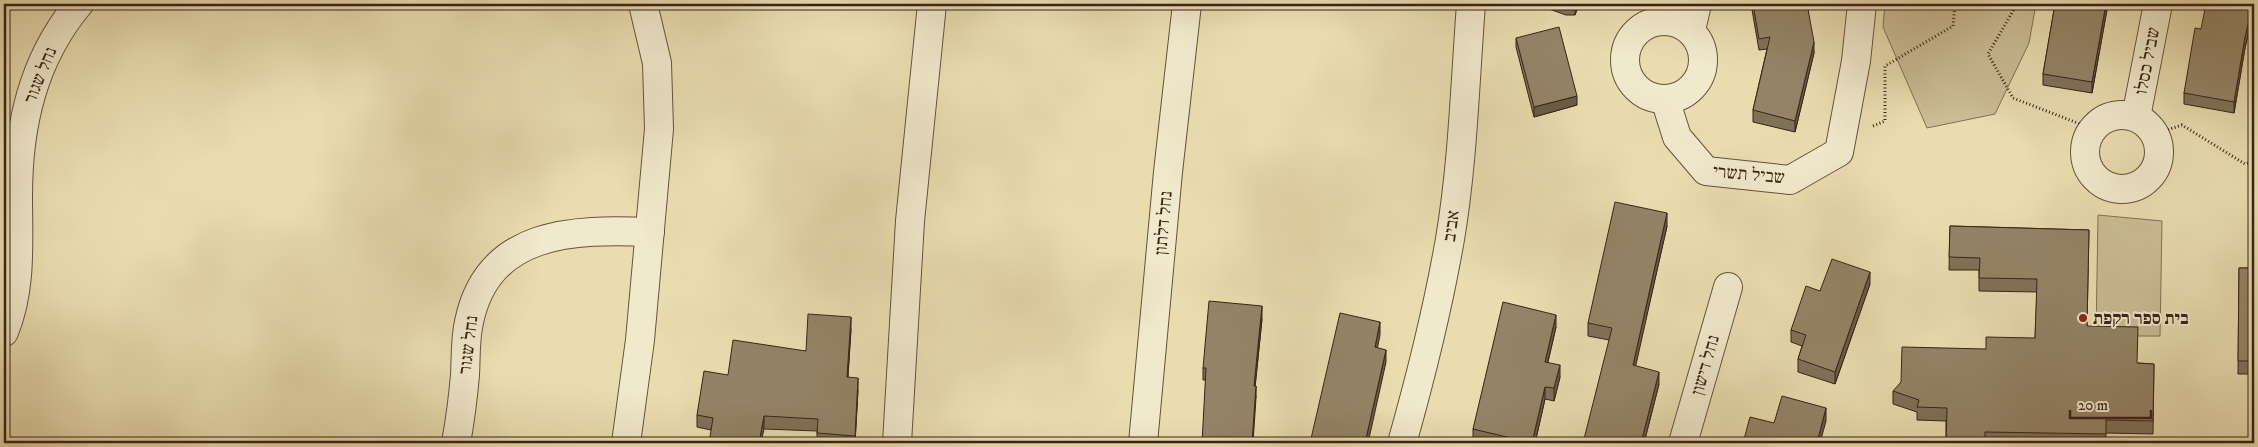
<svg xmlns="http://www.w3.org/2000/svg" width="2258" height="447" font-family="'IM FELL DW Pica','Frank Ruhl Libre',serif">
  <rect width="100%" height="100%" fill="#e9ddb0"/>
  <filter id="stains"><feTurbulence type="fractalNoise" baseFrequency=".004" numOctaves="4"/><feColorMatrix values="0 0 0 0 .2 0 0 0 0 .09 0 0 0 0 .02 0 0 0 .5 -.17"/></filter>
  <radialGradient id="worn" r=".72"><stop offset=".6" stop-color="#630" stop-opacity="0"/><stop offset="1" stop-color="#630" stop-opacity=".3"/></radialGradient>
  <!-- green -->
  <g fill="#cbbd96" stroke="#827056">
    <polygon points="1885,4 2036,4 2029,43 1995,114 1927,128 1883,27"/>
    <polygon points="2098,215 2162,221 2160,336 2096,336"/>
  </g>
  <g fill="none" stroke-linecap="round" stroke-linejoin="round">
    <!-- minor casing -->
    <g stroke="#64523d" stroke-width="30">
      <g id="minor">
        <circle cx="1664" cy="60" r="39"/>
        <polyline points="1691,30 1697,4"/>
        <polyline points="1665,99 1677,137 1706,171 1790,180 1839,152 1856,61 1862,4"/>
        <circle cx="2122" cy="152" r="37"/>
        <polyline points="2136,117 2158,4"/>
        <path d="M4,332C22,289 18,241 18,196C18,125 33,59 79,4"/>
        <path d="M456,443C460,421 463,398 465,375C466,357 465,339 469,322C488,230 574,229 650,232"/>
        <polyline points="626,443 640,340 659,129 657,63 643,4"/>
        <polyline points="897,443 910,221 932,4"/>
        <polyline points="1143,443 1168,172 1187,4"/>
        <path d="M1402,443C1421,376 1438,308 1450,239C1463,162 1465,82 1471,4"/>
        <polyline points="1683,443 1728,287"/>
      </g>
    </g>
    <!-- path -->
    <g stroke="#382317" stroke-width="3" stroke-dasharray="1 2.5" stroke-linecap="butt">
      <polyline points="2017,4 1988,54 2013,98 2093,129"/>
      <polyline points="1873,126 1885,121 1885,66 1953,26 1955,4"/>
      <polyline points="2158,133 2182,125 2245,164 2254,161"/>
    </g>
    <!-- minor -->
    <use href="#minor" stroke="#f1e9cc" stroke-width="28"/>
  </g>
  <!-- wall -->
  <g fill="#7f7259" stroke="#382317">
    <polygon points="1535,4 1579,4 1575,15 1566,15"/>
    <polygon points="1751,4 1807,4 1814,53 1795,132 1753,122 1753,110 1767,49 1759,50"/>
    <polygon points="2055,4 2108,4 2092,93 2043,85 2043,74"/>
    <polygon points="2254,4 2254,8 2245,48 2234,113 2184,104 2184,93 2201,29"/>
    <polygon points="1516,38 1577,105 1534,117 1516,47"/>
    <polygon points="1667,226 1635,366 1659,384 1644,443 1609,340 1588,336 1588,323"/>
    <polygon points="1950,226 2089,230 2087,326 2137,363 2154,364 2153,434 2106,433 2106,443 1946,443 1946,421 1917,420 1917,412 1893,404 1893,391 1986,349 2035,338 2037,292 1979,291 1979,270 1949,270"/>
    <polygon points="2239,268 2254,268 2254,374 2238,374"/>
    <polygon points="1870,284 1835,384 1798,372 1798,359 1802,346 1791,342 1791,330 1820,291"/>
    <polygon points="1262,319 1255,386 1256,398 1206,380 1203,380 1203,368"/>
    <polygon points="1556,327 1548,362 1560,377 1554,401 1545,399 1535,443 1479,443 1473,442 1473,429"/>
    <polygon points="851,329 848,377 858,390 855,443 817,443 817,431 764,429 711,430 697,427 697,415 728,375 806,351"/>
  </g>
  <!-- shaded-wall -->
  <g fill="#685c48" stroke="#382317">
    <polygon points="1575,4 1579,4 1575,15"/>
    <polygon points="2106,4 2108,4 2092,93 2092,82"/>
    <polygon points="2253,4 2254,4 2254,8 2245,48 2234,113 2234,102 2245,37"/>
    <polygon points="1814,42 1814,53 1795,132 1795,121"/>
    <polygon points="1577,96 1577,105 1534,117 1534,107"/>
    <polygon points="1667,213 1667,226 1633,378 1633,365"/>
    <polygon points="1870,272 1870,284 1835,384 1835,372"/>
    <polygon points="1262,306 1262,319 1254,398 1254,386"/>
    <polygon points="1556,315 1556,327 1545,374 1545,362"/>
    <polygon points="851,317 851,329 847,390 847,377"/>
    <polygon points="1380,322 1380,335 1375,360 1375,347"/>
    <polygon points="1386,350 1386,362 1368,443 1365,443"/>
    <polygon points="1560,365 1560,377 1554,401 1554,388"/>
    <polygon points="1659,372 1659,384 1644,443 1641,443"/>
    <polygon points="858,378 858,390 855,443 855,436"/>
    <polygon points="1256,386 1256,398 1253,443 1252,443"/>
    <polygon points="1545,387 1545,399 1535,443 1532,443"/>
    <polygon points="1826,408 1826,421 1820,443 1817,443"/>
    <polygon points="764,416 764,429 761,443 759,443"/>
  </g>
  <!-- building -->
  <g fill="#948467" stroke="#382317">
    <polygon points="1560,4 1575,4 1575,6 1566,6"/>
    <polygon points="1753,4 1807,4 1814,42 1795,121 1753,110 1770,37 1759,39"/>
    <polygon points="2055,4 2106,4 2092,82 2043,74"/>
    <polygon points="2206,4 2253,4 2245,37 2234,102 2184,93 2195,28 2201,29"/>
    <polygon points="1559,27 1577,96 1534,107 1516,38"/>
    <polygon points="1615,202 1667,213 1633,365 1659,372 1641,443 1583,443 1612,328 1588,323"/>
    <polygon points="1950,226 2089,230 2087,326 2138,327 2137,363 2154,364 2153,421 2106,420 2106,434 1985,432 1985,443 1946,443 1947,408 1917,407 1919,400 1893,391 1901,382 1902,347 1986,349 1986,337 2035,338 2037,279 1979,278 1980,258 1949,257"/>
    <polygon points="1832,259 1870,272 1835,372 1798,359 1806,335 1791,330 1806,286 1820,291"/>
    <polygon points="2239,268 2254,268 2254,361 2238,361"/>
    <polygon points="1209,301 1262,306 1254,386 1256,386 1252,443 1202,443 1206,368 1203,368"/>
    <polygon points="1503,302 1556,315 1545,362 1560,365 1554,388 1545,387 1532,443 1473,429"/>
    <polygon points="1340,313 1380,322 1375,347 1386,350 1365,443 1352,442 1352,443 1310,443"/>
    <polygon points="808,314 851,317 847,377 858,378 855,436 817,433 818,419 764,416 759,443 709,443 713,418 697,415 704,371 728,375 733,340 806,351"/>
    <polygon points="1782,396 1826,408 1817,443 1743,443 1750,417 1774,423"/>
  </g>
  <!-- markers -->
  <circle fill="#8f2418" stroke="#f1e9cc" stroke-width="2" cx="2083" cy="318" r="5"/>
  <g text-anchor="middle" stroke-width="4" stroke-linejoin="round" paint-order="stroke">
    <!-- street labels -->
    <g font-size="18" fill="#382317" stroke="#f1e9cc">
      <text transform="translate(2147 61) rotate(-79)" y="6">שביל כסלו</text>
      <text transform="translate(40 75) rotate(-68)" y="6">נחל שגור</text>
      <text transform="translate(1749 174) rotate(5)" y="6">שביל תשרי</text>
      <text transform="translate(1163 223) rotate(-85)" y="6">נחל דלתון</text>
      <text transform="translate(1451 226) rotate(-82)" y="6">אביב</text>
      <text transform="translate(468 345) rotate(-83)" y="6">נחל שגור</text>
      <text transform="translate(1705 365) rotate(-74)" y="6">נחל דישון</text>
    </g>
    <!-- poi labels -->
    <g font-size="18" font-weight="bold" fill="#382317" stroke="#f1e9cc" text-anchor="start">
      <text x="2093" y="324">בית ספר רקפת</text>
    </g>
  </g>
  <!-- margin -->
  <rect width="2258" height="447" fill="none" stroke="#e9ddb0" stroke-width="20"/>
  <rect x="5" y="5" width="2248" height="437" fill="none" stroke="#382317" stroke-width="2.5"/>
  <rect x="10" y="10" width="2238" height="427" fill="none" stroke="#382317"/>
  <!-- scale -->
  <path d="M2070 410v8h81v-8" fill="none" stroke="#382317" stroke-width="2.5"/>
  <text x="2078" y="410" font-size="15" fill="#382317" stroke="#f1e9cc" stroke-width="4" paint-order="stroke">20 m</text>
  <rect width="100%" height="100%" filter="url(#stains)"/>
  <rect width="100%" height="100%" fill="url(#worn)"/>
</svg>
